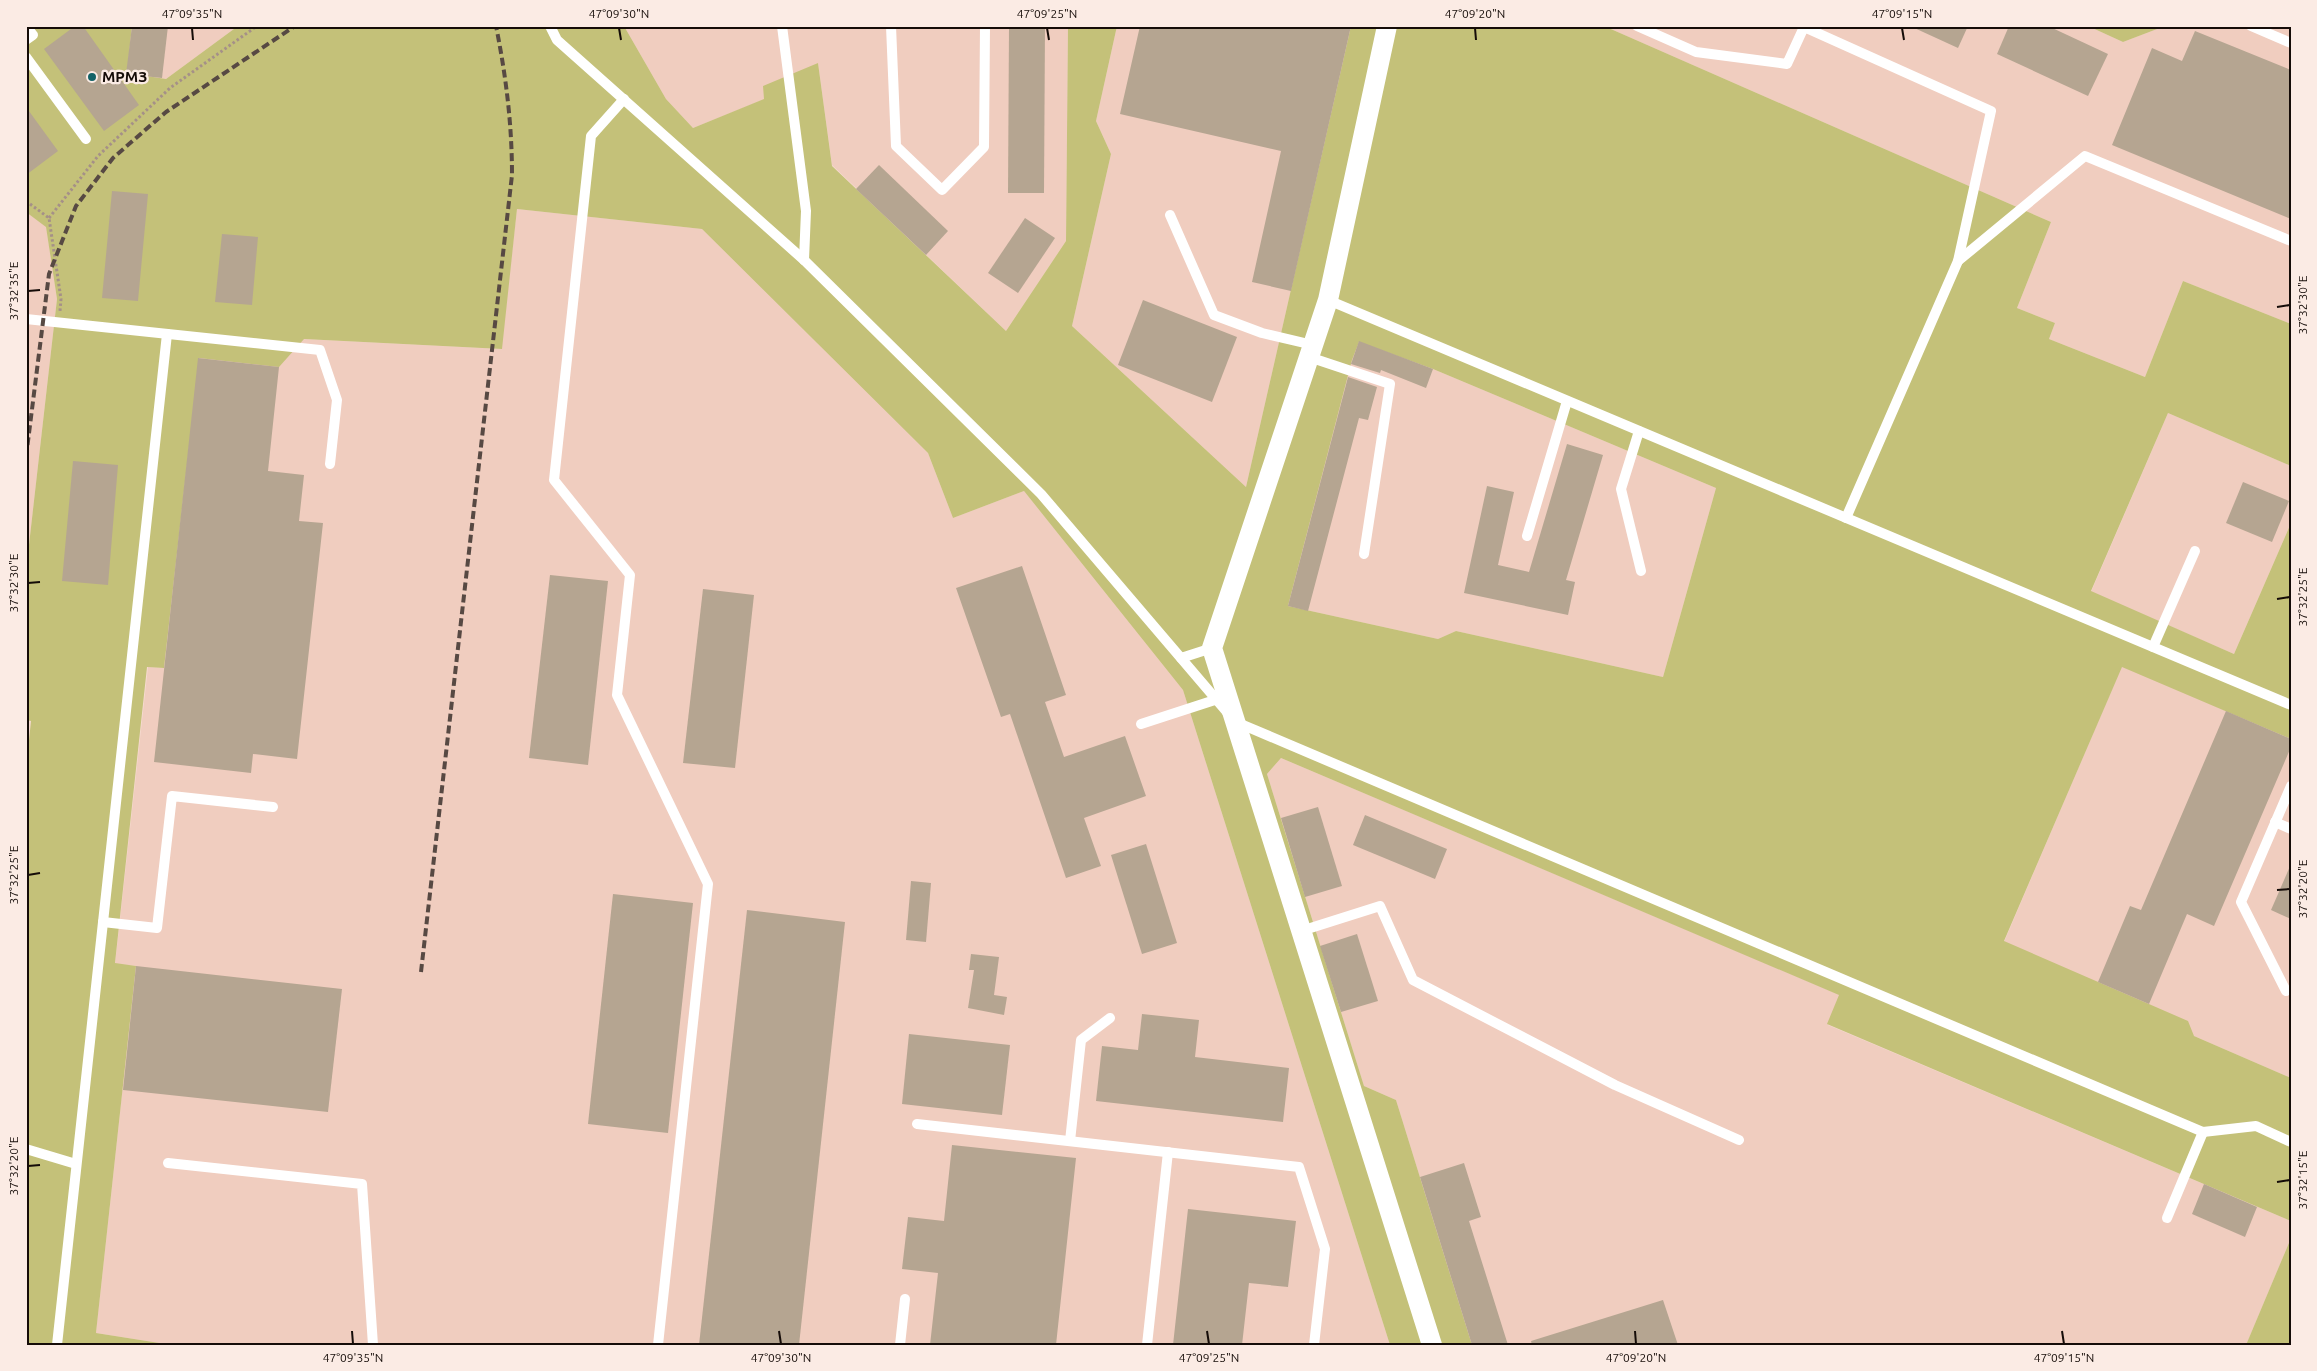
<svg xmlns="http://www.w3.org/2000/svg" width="2317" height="1371" font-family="Ubuntu,sans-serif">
  <rect width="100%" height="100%" fill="#f6dbd0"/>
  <!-- built -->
  <g fill="#f0cdbf">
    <polygon points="132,26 238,26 166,79 126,74"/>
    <polygon points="624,26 1068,26 1066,241 1006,331 832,165 818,63 765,99 693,128 666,99"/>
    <polygon points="1117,26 1351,26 1246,487 1072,326 1111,154 1096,121"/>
    <polygon points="1604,26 2088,26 2123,42 2165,26 2291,26 2291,324 2183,281 2145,377 2049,339 2055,323 2017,308 2051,222"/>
    <polygon points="517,209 702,229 928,453 953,518 1024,491 1183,690 1390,1345 172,1345 96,1333 136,966 115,964 148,667 164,668 198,358 303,339 501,349"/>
    <polygon points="26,212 46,226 57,299 26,571"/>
    <polygon points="1359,341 1433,369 1716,488 1663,677 1456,631 1438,639 1288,606 1352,359"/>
    <polygon points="2168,413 2291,466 2291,523 2234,654 2091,592"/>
    <polygon points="2122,666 2291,739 2291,1078 2194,1036 2004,942"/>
    <polygon points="1281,758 1840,995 1828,1025 2291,1221 2291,1238 2246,1345 1472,1345 1396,1100 1364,1086 1267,774"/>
  </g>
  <!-- green -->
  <g fill="#c4c179" fill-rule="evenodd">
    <path d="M26,26H132L127,73L166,79L238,26H624L666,99L693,128L764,99L763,86L818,63L832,166L1006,331L1066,241L1068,26H1117L1096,121L1111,154L1072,326L1246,487L1351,26H1604L2051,222L2017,308L2055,323L2049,339L2145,377L2183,281L2291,324V466L2168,413L2091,591L2234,654L2291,523V739L2122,667L2004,941L2188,1021L2194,1036L2291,1078V1221L1827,1024L1839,995L1281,758L1267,774L1364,1086L1396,1100L1472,1345H1390L1183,690L1024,491L953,518L928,453L702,229L517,209L502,349L304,339L279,367L199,358L164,668L147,667L115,963L136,966L96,1333L172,1345H26V769L31,721L26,720V571L57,299L46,227L26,212ZM1359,342L1433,369L1716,488L1663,677L1456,631L1438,639L1288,606L1352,360Z"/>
    <polygon points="2088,26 2165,26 2123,42"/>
    <polygon points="2291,1238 2291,1345 2246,1345"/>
  </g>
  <!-- building -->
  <g fill="#b5a591">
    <polygon points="75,26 83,26 139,105 104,131 44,49"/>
    <polygon points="132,26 168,26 162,78 126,74"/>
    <polygon points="1009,26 1045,26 1044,193 1008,193"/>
    <polygon points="1140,26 1351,26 1291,291 1252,282 1281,151 1120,114"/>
    <polygon points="1910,26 1968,26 1958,48"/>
    <polygon points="2009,26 2048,26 2108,54 2088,96 1997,54"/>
    <polygon points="2195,31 2291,70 2291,219 2112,145 2152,48 2182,61"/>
    <polygon points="26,107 58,151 26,175"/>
    <polygon points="879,165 948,231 926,255 856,189"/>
    <polygon points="112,191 148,194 138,301 102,298"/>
    <polygon points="1025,218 1055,238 1018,293 988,273"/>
    <polygon points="222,234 258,237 252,305 215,302"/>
    <polygon points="1143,300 1237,337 1212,402 1118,365"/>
    <polygon points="1359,341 1433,369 1426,388 1381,370 1380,373 1351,364"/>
    <polygon points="198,358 279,367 268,471 304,475 299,521 323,523 297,759 253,754 251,773 154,762"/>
    <polygon points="1348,377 1377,387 1368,420 1359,418 1308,611 1288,606"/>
    <polygon points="1567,444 1603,455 1566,580 1575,582 1568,615 1464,593 1487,486 1514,492 1498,565 1529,572"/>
    <polygon points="73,461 118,465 108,585 62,581"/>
    <polygon points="2243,482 2289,501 2272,542 2226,523"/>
    <polygon points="1022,566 1066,695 1045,702 1064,757 1125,736 1146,796 1084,818 1101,866 1066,878 1010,714 1001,717 956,588"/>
    <polygon points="550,575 608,581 588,765 529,758"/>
    <polygon points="703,589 754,595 735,768 683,763"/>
    <polygon points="2226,711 2291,739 2291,747 2214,926 2187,914 2149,1004 2098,982 2130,906 2141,910"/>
    <polygon points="1318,807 1342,886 1305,897 1281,818"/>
    <polygon points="1365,815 1447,849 1435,879 1353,845"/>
    <polygon points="1146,844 1177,943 1142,954 1111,855"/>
    <polygon points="2291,864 2291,919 2271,910"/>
    <polygon points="911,881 931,883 926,942 906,940"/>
    <polygon points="613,894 693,903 668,1133 588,1124"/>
    <polygon points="747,910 845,922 799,1345 699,1345"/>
    <polygon points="1357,934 1378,1001 1341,1012 1320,946"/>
    <polygon points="971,954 999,957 994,995 1007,997 1004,1015 968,1008 974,970 969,970"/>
    <polygon points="136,966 342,989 328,1112 123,1090"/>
    <polygon points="1142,1014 1199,1020 1195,1057 1289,1068 1283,1122 1096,1101 1102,1046 1138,1050"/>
    <polygon points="909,1034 1010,1045 1002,1115 902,1104"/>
    <polygon points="952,1145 1076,1158 1056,1345 930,1345 938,1273 902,1269 908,1217 944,1221"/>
    <polygon points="1464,1163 1481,1217 1469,1221 1508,1345 1472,1345 1420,1177"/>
    <polygon points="2204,1184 2257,1207 2245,1237 2192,1214"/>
    <polygon points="1188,1209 1296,1221 1288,1287 1249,1283 1242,1345 1173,1345"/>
    <polygon points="1663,1300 1678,1345 1532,1345 1531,1341"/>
  </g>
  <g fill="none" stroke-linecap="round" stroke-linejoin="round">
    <!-- path -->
    <g stroke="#a59088" stroke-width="3" stroke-dasharray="2.5 2.5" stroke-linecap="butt">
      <polyline points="26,201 49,218 61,299 60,311"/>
      <polyline points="49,218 98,156 170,88 257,26"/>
    </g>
    <!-- lane -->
    <g stroke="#fff" stroke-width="10">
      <polyline points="550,26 557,40 804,260 1041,494 1227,712"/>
      <polyline points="782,26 806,211 804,260"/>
      <polyline points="891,26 896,146 942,190 984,147 985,26"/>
      <polyline points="1637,26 1696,52 1787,64 1804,27 1991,111 1958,261 1846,518"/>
      <polyline points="2251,26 2291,43"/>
      <polyline points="26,40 33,35 26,26"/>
      <polyline points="26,57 86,139"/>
      <polyline points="624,99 591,136 554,480 630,575 617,695 708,884 658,1345"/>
      <polyline points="1170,215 1214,315 1262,333 1313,345"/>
      <polyline points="1958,261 2085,156 2291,241"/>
      <polyline points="1328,300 2291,705"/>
      <polyline points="26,319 320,350 337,400 330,464"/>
      <polyline points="1309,357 1390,384 1364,554"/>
      <polyline points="1639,431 1621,489 1641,571"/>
      <polyline points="1527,536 1567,401"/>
      <polyline points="2153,647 2195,551"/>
      <polyline points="1181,658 1212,648"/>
      <polyline points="1236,722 2203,1132 2256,1126 2291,1142"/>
      <polyline points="1141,724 1221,698"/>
      <polyline points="2275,822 2291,829"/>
      <polyline points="103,922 157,928 172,796 273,807"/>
      <polyline points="1301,931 1380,906 1413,980 1615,1085 1739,1140"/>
      <polyline points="2286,991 2241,902 2291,786"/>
      <polyline points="917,1124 1299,1167 1325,1249 1314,1345"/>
      <polyline points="1070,1141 1081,1040 1110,1018"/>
      <polyline points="26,1149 76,1164"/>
      <polyline points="168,1163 362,1184 373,1345"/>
      <polyline points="2167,1218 2203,1132"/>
      <polyline points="57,1345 167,334"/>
      <polyline points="900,1345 905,1299"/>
      <polyline points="1147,1345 1168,1152"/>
    </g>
    <!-- street -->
    <polyline stroke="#fff" stroke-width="20" points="1387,26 1328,300 1212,648 1432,1345"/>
    <!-- rail -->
    <g stroke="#574943" stroke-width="4" stroke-dasharray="8 4" stroke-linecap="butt">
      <polyline points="26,457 49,274 76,206 113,158 166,112 295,26"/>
      <path d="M421,972L512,175C512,124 506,76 496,26"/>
    </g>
  </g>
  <!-- ticks -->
  <path fill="none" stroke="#150c08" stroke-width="2" d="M192,28L193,40M619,28L621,40M1047,28L1049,40M1475,28L1476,40M1902,28L1904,40M28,291L40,290M2277,307L2290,305M28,583L40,582M2277,599L2290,597M28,875L40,873M2277,890L2290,889M28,1166L40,1165M2277,1182L2290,1180M352,1331L353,1344M779,1331L781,1344M1207,1331L1209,1344M1635,1331L1636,1344M2062,1331L2064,1344"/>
  <!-- markers -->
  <circle fill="#126267" stroke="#fbebe4" stroke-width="2" cx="92" cy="77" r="5"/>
  <g text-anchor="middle" stroke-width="4.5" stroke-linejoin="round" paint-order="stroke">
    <!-- poi labels -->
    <g font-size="15" font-weight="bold" fill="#150c08" stroke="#fbebe4" text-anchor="start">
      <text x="102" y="82">МРМЗ</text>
    </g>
  </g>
  <!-- border -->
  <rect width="2317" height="1371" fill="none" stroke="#fbebe4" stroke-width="55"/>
  <rect x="28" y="28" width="2262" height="1316" fill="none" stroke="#150c08" stroke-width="2"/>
  <g font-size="12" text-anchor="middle" fill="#150c08">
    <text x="192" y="18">47°09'35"N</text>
    <text x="619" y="18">47°09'30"N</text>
    <text x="1047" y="18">47°09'25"N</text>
    <text x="1475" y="18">47°09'20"N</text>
    <text x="1902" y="18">47°09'15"N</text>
    <text transform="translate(14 291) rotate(-90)" y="4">37°32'35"E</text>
    <text transform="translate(2303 305) rotate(-90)" y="4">37°32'30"E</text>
    <text transform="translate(14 583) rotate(-90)" y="4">37°32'30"E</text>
    <text transform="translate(2303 597) rotate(-90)" y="4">37°32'25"E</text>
    <text transform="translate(14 875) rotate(-90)" y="4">37°32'25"E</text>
    <text transform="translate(2303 889) rotate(-90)" y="4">37°32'20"E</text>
    <text transform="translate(14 1166) rotate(-90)" y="4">37°32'20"E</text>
    <text transform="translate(2303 1180) rotate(-90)" y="4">37°32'15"E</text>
    <text x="353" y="1362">47°09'35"N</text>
    <text x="781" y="1362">47°09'30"N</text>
    <text x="1209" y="1362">47°09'25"N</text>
    <text x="1636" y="1362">47°09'20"N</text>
    <text x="2064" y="1362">47°09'15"N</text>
  </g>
</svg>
